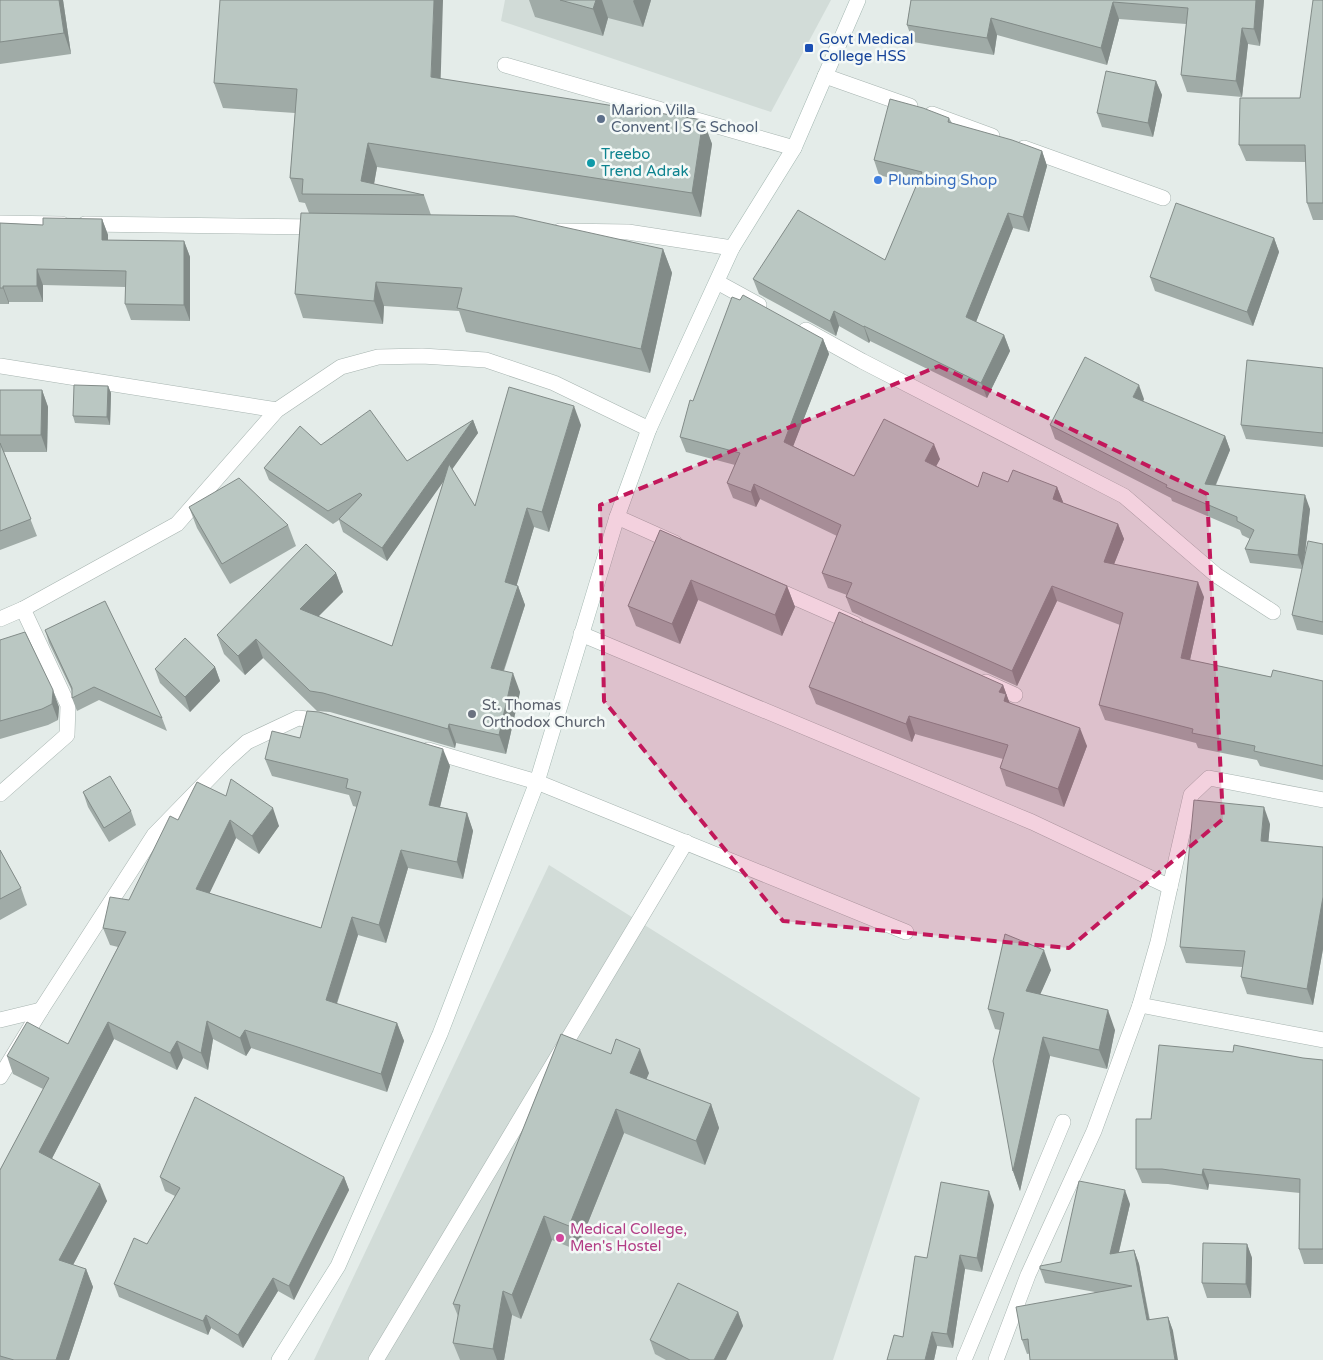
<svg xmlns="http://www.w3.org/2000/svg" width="1323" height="1360" font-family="'Varela Round',sans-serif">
  <rect width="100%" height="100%" fill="#e4ece9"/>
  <!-- built -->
  <g fill="#d2dcd8">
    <polygon points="505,0 831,0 771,112 501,21"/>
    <polygon points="549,865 920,1098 833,1360 314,1360"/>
  </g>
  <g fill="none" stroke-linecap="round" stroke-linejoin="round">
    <!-- street casing -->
    <g stroke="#a7b4b0" stroke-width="16">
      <g id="street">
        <polyline points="505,65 794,148"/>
        <polyline points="825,76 910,106"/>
        <polyline points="932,114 992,136"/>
        <polyline points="1024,148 1163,198"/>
        <polyline points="0,223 62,224"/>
        <polyline points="85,224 319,227"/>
        <polyline points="560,231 628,232 732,248"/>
        <polyline points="717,282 759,305"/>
        <polyline points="806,330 862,361 1124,496 1216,575 1273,612"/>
        <polyline points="0,366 277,410"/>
        <polyline points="617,517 675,543"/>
        <polyline points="773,588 855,624"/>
        <polyline points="0,619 23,609"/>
        <polyline points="581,634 1032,822 1170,887 1191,795 1209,778 1323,800"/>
        <polyline points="986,682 1015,695"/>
        <polyline points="428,750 537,782 906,932"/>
        <polyline points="0,794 67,735 68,705 23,609 177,524 277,410 341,367 378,357 422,356 486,360 554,383 649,429"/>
        <polyline points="1140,1005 1323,1040"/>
        <polyline points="0,1020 41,1010"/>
        <polyline points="0,1077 41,1010 154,835 227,760 247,742 298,718 324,721"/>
        <polyline points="376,1360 686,842"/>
        <polyline points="964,1360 1063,1122"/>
        <polyline points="996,1360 1028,1275 1094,1131 1140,1005 1158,942 1170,887"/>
      </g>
    </g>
    <!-- secondary casing -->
    <g stroke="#a3b7b1" stroke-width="16">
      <polyline id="secondary" points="279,1360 338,1266 440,1034 537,782 617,517 649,429 732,248 794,148 858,0"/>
    </g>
    <!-- street -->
    <use href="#street" stroke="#fff" stroke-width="15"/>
    <!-- secondary -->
    <use href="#secondary" stroke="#fff" stroke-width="15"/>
  </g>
  <!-- wall -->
  <g fill="#a0aba7">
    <polygon points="0,0 63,0 71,54 0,64"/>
    <polygon points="529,0 651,0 643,27 608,18 603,36 535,17"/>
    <polygon points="911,0 1264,0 1260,46 1248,44 1242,97 1187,92 1181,75 1186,24 1119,19 1107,65 997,35 994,55 913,42 907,25"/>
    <polygon points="1323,0 1323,220 1313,220 1307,203 1306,162 1246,161 1239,145 1300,98"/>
    <polygon points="441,79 703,120 712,144 701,217 377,167 374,184 424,195 431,215 663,249 672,273 650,373 466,332 459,311 384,306 383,324 303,318 295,294 309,213 305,203 299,202 290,178 295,113 223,108 214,83"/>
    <polygon points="1156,81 1162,95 1153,137 1102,127 1097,113"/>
    <polygon points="949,118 952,123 1042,151 1047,166 1029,232 1013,228 976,322 1004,335 1010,351 987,398 870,341 869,343 839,326 836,336 759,294 753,279 885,260 917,185 879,175 874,160"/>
    <polygon points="102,219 108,235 108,240 184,241 190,257 190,321 131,320 125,304 126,287 43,285 43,302 9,302 9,304 0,304 0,223 43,225"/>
    <polygon points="1274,238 1279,252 1253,326 1155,291 1150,277"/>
    <polygon points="823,339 829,354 793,446 854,476 940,459 936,466 978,487 1008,482 1057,487 1063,502 1062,503 1118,524 1124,539 1114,564 1204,597 1190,660 1271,677 1323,681 1323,780 1260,766 1257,760 1198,748 1196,743 1105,720 1099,705 1120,625 1057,601 1017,686 852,612 846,597 847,595 828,588 822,573 837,536 760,499 756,507 733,498 727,483 735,465 686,452 680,437 693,401"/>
    <polygon points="1323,368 1323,447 1246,439 1241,425"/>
    <polygon points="108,386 111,393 110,425 75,423 73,416"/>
    <polygon points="0,390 42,390 48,407 47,452 4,452 37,536 0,550"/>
    <polygon points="1144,399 1143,402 1225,436 1230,450 1216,485 1310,509 1305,555 1323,544 1323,635 1297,630 1292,615 1302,569 1250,563 1245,549 1250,539 1242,535 1240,530 1172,501 1171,498 1055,439 1050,425"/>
    <polygon points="473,420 478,433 452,469 475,506 581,425 549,532 534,527 516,586 518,586 525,605 504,671 520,692 506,754 456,743 455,748 330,712 317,711 263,658 245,675 224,654 217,635 336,573 343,592 318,616 392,646 444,480 387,561 343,532 339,520 333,524 269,480 264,468 321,445 407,461"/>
    <polygon points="189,507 288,525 296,546 230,584 197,528"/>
    <polygon points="660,530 787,586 795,607 782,636 698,600 680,644 636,626 628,606"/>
    <polygon points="45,630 162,718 167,731 99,700 77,711 72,698 72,691 49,643"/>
    <polygon points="0,640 59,707 58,720 48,725 0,739"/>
    <polygon points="215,667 220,681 190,712 160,683 155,669"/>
    <polygon points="1003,685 1009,702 1087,746 1064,807 1006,786 1000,768 1003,759 915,734 912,742 816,704 809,687"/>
    <polygon points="300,738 450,766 440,807 467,813 473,831 463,879 408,868 386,943 358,935 337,1004 397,1023 404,1041 387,1092 251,1048 246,1056 213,1039 208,1070 183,1058 177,1070 114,1039 52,1158 107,1201 73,1265 86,1269 93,1287 69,1360 0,1360 0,1170 43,1089 13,1074 7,1056 68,1044 118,947 110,945 103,928 129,900 178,820 197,782 279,826 259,854 236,838 209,893 321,928 357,807 353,806 349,795 272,776 265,759"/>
    <polygon points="83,792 131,811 136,825 109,842 88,807"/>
    <polygon points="1270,824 1268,842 1323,847 1323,949 1313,1005 1247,994 1241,977 1242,967 1186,963 1180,947"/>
    <polygon points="0,850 21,888 27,905 0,920"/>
    <polygon points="1051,970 1040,994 1115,1030 1107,1069 1050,1056 1020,1191 1013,1171 1000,1030 995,1029 988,1009"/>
    <polygon points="561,1034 649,1073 646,1079 711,1104 719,1128 705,1165 624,1133 577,1250 552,1240 521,1319 512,1315 504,1360 460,1360 453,1343 458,1316 453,1304"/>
    <polygon points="1233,1052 1323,1060 1323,1264 1304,1264 1299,1249 1300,1193 1209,1184 1208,1190 1168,1184 1142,1183 1136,1169 1151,1119"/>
    <polygon points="160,1177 344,1177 349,1190 294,1300 278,1291 243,1348 211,1328 208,1335 119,1297 114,1284 147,1244 175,1196 165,1191"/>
    <polygon points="1130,1204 1119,1252 1134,1250 1139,1264 1150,1320 1168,1317 1173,1331 1027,1354 1022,1340 1095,1292 1045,1283 1040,1269 1061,1262"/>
    <polygon points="994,1205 982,1272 965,1269 953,1348 937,1346 934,1360 887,1360 903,1337 927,1258"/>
    <polygon points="1247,1244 1252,1258 1251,1298 1207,1298 1202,1283"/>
    <polygon points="738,1312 743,1326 726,1360 666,1360 655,1354 650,1340"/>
  </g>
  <!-- shaded-wall -->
  <g fill="#828b88">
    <polygon points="59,0 63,0 71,54 64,33"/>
    <polygon points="434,0 443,0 440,101 431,77"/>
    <polygon points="596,0 602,0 608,18 603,36 593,9"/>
    <polygon points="634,0 651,0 643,27 633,1"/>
    <polygon points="1256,0 1264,0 1260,46 1254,29"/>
    <polygon points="1113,2 1119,19 1107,65 1101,48"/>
    <polygon points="991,18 997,35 994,55 987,38"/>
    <polygon points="1242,28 1248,44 1242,97 1236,81"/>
    <polygon points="1156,81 1162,95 1153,137 1148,123"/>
    <polygon points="703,120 712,144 701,217 692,193"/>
    <polygon points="368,143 377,167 372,195 361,181"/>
    <polygon points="1042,151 1047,166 1029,232 1023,217"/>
    <polygon points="1008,213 1013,228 972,332 966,317"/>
    <polygon points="102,219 108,235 108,256 102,240"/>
    <polygon points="1274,238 1279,252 1253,326 1247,312"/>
    <polygon points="184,241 190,257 190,321 184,305"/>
    <polygon points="663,249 672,273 650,373 641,349"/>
    <polygon points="37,269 43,285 43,302 37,286"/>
    <polygon points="376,282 384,306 383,324 374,301"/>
    <polygon points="3,286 9,302 9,304 3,288"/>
    <polygon points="834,311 839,326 836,336 830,321"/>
    <polygon points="864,326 870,341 869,343 864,327"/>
    <polygon points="1004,335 1010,351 987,398 981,383"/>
    <polygon points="823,339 829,354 789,457 784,442"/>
    <polygon points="1139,385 1144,399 1138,411 1133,397"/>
    <polygon points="108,386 111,393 110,425 107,417"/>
    <polygon points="42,390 48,407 47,452 41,435"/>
    <polygon points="574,406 581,425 549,532 542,512"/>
    <polygon points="473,420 478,433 387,561 382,548"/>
    <polygon points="1225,436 1230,450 1210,498 1205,484"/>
    <polygon points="934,444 940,459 931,476 925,461"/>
    <polygon points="754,484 760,499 756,507 751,492"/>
    <polygon points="1057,487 1063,502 1058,514 1053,499"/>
    <polygon points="1305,495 1310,509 1303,569 1298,555"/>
    <polygon points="527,508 534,527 512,601 505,582"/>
    <polygon points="1118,524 1124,539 1109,577 1104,562"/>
    <polygon points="336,573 343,592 307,628 300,609"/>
    <polygon points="691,580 698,600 680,644 672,624"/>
    <polygon points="1198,582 1204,597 1187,673 1181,658"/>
    <polygon points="518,586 525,605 498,687 491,668"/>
    <polygon points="787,586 795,607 782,636 775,615"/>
    <polygon points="1052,586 1057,601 1017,686 1012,671"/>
    <polygon points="256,639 263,658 245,675 238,656"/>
    <polygon points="215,667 220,681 190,712 185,697"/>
    <polygon points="513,673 520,692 506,754 499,735"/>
    <polygon points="1003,685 1013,712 1011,718 999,692"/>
    <polygon points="53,690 59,707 58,720 52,704"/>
    <polygon points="909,716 915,734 912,742 906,724"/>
    <polygon points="449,724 456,743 455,748 448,729"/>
    <polygon points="1080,728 1087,746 1064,807 1058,789"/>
    <polygon points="443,749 450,766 436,823 429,805"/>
    <polygon points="1264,807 1270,824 1267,857 1261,841"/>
    <polygon points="273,808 279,826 259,854 252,836"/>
    <polygon points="467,813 473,831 463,879 457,862"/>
    <polygon points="230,820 236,838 203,907 196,889"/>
    <polygon points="401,850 408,868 386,943 379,925"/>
    <polygon points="1323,897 1323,949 1313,1005 1307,989"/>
    <polygon points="352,917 358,935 332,1018 326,1000"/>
    <polygon points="1044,950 1051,970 1033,1011 1026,991"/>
    <polygon points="1108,1010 1115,1030 1107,1069 1099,1050"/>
    <polygon points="207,1021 213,1039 208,1070 201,1053"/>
    <polygon points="108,1022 114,1039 46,1170 39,1152"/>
    <polygon points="397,1023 404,1041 387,1092 381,1074"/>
    <polygon points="245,1030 251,1048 246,1056 240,1038"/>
    <polygon points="1043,1037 1050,1056 1020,1191 1013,1171"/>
    <polygon points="177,1041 183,1058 177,1070 170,1053"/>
    <polygon points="640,1049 649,1073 639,1097 630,1073"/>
    <polygon points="711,1104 719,1128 705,1165 696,1141"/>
    <polygon points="616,1109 624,1133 577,1250 569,1226"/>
    <polygon points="1203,1169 1209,1184 1208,1190 1202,1175"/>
    <polygon points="344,1177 349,1190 294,1300 289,1286"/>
    <polygon points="100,1184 107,1201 66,1278 59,1260"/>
    <polygon points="1125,1190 1130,1204 1115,1268 1110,1254"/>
    <polygon points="989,1191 994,1205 982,1272 977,1258"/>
    <polygon points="544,1216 552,1240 521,1319 512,1295"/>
    <polygon points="1247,1244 1252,1258 1251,1298 1246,1284"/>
    <polygon points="1134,1250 1139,1264 1152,1335 1147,1320"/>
    <polygon points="960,1255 965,1269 953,1348 947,1334"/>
    <polygon points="86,1269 93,1287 69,1360 56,1360"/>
    <polygon points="273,1278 278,1291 243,1348 238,1335"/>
    <polygon points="503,1291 512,1315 504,1360 497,1360 493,1349"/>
    <polygon points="738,1312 743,1326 726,1360 714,1360"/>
    <polygon points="206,1315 211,1328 208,1335 203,1321"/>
    <polygon points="1168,1317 1173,1331 1178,1360 1175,1360"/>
    <polygon points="932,1332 937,1346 934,1360 925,1360"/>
  </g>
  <!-- building -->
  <g fill="#bac7c2" stroke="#828b88">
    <polygon points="0,0 59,0 64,33 0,42"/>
    <polygon points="220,0 434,0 431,77 703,120 692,193 368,143 361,181 424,195 302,194 303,179 290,178 297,89 214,83"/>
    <polygon points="560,0 596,0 593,9"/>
    <polygon points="911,0 1256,0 1254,29 1242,28 1236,81 1181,75 1188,8 1113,2 1101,48 991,18 987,38 907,25"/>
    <polygon points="1313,0 1323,0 1323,203 1307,203 1305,145 1239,145 1240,98 1300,98"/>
    <polygon points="1106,71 1156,81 1148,123 1097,113"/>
    <polygon points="890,99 923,108 949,118 948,122 1012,140 1042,151 1023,217 1008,213 966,317 1004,335 981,383 864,326 864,327 834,311 830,321 753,279 798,210 885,260 922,172 874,160"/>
    <polygon points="1176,203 1274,238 1247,312 1150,277"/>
    <polygon points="301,213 514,216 663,249 641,349 457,308 462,288 376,282 374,301 295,294"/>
    <polygon points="43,218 102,219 102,240 184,241 184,305 125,304 126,271 37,269 37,286 3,286 3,288 0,288 0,223 43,225"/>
    <polygon points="743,295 823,339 784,442 854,476 884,419 934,444 925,461 978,487 983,472 1008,482 1013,470 1057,487 1053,499 1118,524 1104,562 1198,582 1181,658 1271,677 1273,670 1323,681 1323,766 1254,751 1255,746 1192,733 1193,729 1099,705 1123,613 1052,586 1012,671 846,597 852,583 822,573 841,525 754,484 751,492 727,483 740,453 680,437 690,400 693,401 732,297 740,300"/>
    <polygon points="1085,357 1139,385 1133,397 1225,436 1205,484 1305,495 1298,555 1245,549 1254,530 1237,521 1237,517 1166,487 1167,485 1050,425"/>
    <polygon points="1247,360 1323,368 1323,433 1241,425"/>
    <polygon points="74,385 108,386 107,417 73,416"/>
    <polygon points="509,387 574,406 542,512 527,508 505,582 518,586 491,668 513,673 499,735 449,724 448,729 323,693 310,691 256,639 238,656 217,635 306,544 336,573 300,609 392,646 449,464 475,506"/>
    <polygon points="0,390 42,390 41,435 0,435"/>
    <polygon points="370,410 407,461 473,420 382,548 339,519 362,495 360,493 328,511 264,468 300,426 321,445"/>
    <polygon points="0,443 31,519 0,531"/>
    <polygon points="239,478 288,525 222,564 189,507"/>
    <polygon points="660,530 787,586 775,615 691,580 672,624 628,606"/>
    <polygon points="1308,541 1323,544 1323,622 1292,615"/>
    <polygon points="105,601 162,718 94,687 72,698 72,688 45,630"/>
    <polygon points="839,612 1003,685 999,692 1006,694 1004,701 1080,728 1058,789 1000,768 1008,745 909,716 906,724 809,687"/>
    <polygon points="25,632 53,690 52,704 42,709 0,721 0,640"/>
    <polygon points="185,638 215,667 185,697 155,669"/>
    <polygon points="307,711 319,712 443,749 429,805 467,813 457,862 401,850 379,925 352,917 326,1000 397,1023 381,1074 245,1030 240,1038 207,1021 201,1053 177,1041 170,1053 108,1022 39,1152 100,1184 59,1260 86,1269 56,1360 14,1360 0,1356 0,1170 49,1078 7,1056 27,1022 68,1044 126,932 103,928 110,897 129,900 170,816 178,820 197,782 226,796 231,779 273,808 252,836 230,820 196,889 321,928 361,792 346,788 348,779 265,759 272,731 300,738"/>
    <polygon points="110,776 131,811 104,828 83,792"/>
    <polygon points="1194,800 1264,807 1261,841 1323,847 1323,897 1307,989 1241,977 1245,951 1180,947"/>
    <polygon points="0,850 21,888 0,899"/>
    <polygon points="1005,934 1044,950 1026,991 1108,1010 1099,1050 1043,1037 1013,1171 993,1061 1004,1013 988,1009"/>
    <polygon points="561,1034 611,1054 616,1039 640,1049 630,1073 711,1104 696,1141 616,1109 569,1226 544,1216 512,1295 503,1291 493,1349 453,1343 460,1305 453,1304"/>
    <polygon points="1159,1045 1233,1052 1234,1045 1303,1058 1323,1060 1323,1249 1299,1249 1300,1179 1203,1169 1202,1175 1162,1169 1136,1169 1136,1119 1151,1119"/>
    <polygon points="195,1097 344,1177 289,1286 273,1278 238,1335 206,1315 203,1321 114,1284 134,1238 147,1244 180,1188 160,1177"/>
    <polygon points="1079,1181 1125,1190 1110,1254 1134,1250 1147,1320 1168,1317 1175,1360 1030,1360 1028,1339 1022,1340 1016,1307 1132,1286 1040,1269 1040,1266 1061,1262"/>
    <polygon points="941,1182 989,1191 977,1258 960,1255 947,1334 932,1332 925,1360 887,1360 894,1335 903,1337 915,1256 927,1258"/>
    <polygon points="1203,1243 1247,1244 1246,1284 1202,1283"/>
    <polygon points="678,1283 738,1312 714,1360 690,1360 650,1340"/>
  </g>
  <!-- marked area -->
  <path fill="#c2185b" fill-opacity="0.2" stroke="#c2185b" stroke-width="4" stroke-dasharray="10 6" stroke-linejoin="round" d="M939,366L1207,494L1223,819L1069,948L783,921L604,701L600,505Z"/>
  <!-- markers -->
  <rect fill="#1a4fb4" stroke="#f4f9f7" stroke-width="2" x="804" y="43" width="10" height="10" rx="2.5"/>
  <circle fill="#5c6f8a" stroke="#f4f9f7" stroke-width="2" cx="601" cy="119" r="5"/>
  <circle fill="#0f9aa8" stroke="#f4f9f7" stroke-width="2" cx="591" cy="163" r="5"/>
  <circle fill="#3f7fe0" stroke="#f4f9f7" stroke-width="2" cx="878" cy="180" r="5"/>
  <circle fill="#6b7280" stroke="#f4f9f7" stroke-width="2" cx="472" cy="714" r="5"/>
  <circle fill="#d1479c" stroke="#f4f9f7" stroke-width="2" cx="560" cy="1238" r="5"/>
  <g text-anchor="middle" stroke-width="5" stroke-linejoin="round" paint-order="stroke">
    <!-- transit labels -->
    <g font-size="15" fill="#164399" stroke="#f4f9f7" text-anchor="start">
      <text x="819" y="44">Govt Medical<tspan x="819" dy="17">College HSS</tspan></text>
    </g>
    <!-- service labels -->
    <g font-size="15" fill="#4e5e75" stroke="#f4f9f7" text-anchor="start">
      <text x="611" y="115">Marion Villa<tspan x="611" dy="17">Convent I S C School</tspan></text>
    </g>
    <!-- culture labels -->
    <g font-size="15" fill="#0d838f" stroke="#f4f9f7" text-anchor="start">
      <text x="601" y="159">Treebo<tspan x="601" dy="17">Trend Adrak</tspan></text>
    </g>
    <!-- shop labels -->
    <g font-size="15" fill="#366cbe" stroke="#f4f9f7" text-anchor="start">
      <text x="888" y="185">Plumbing Shop</text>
    </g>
    <!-- worship labels -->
    <g font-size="15" fill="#5b616d" stroke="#f4f9f7" text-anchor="start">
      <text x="482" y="710">St. Thomas<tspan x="482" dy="17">Orthodox Church</tspan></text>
    </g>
    <!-- hotel labels -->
    <g font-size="15" fill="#b23c85" stroke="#f4f9f7" text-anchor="start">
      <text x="570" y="1234">Medical College,<tspan x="570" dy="17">Men's Hostel</tspan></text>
    </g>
  </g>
</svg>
